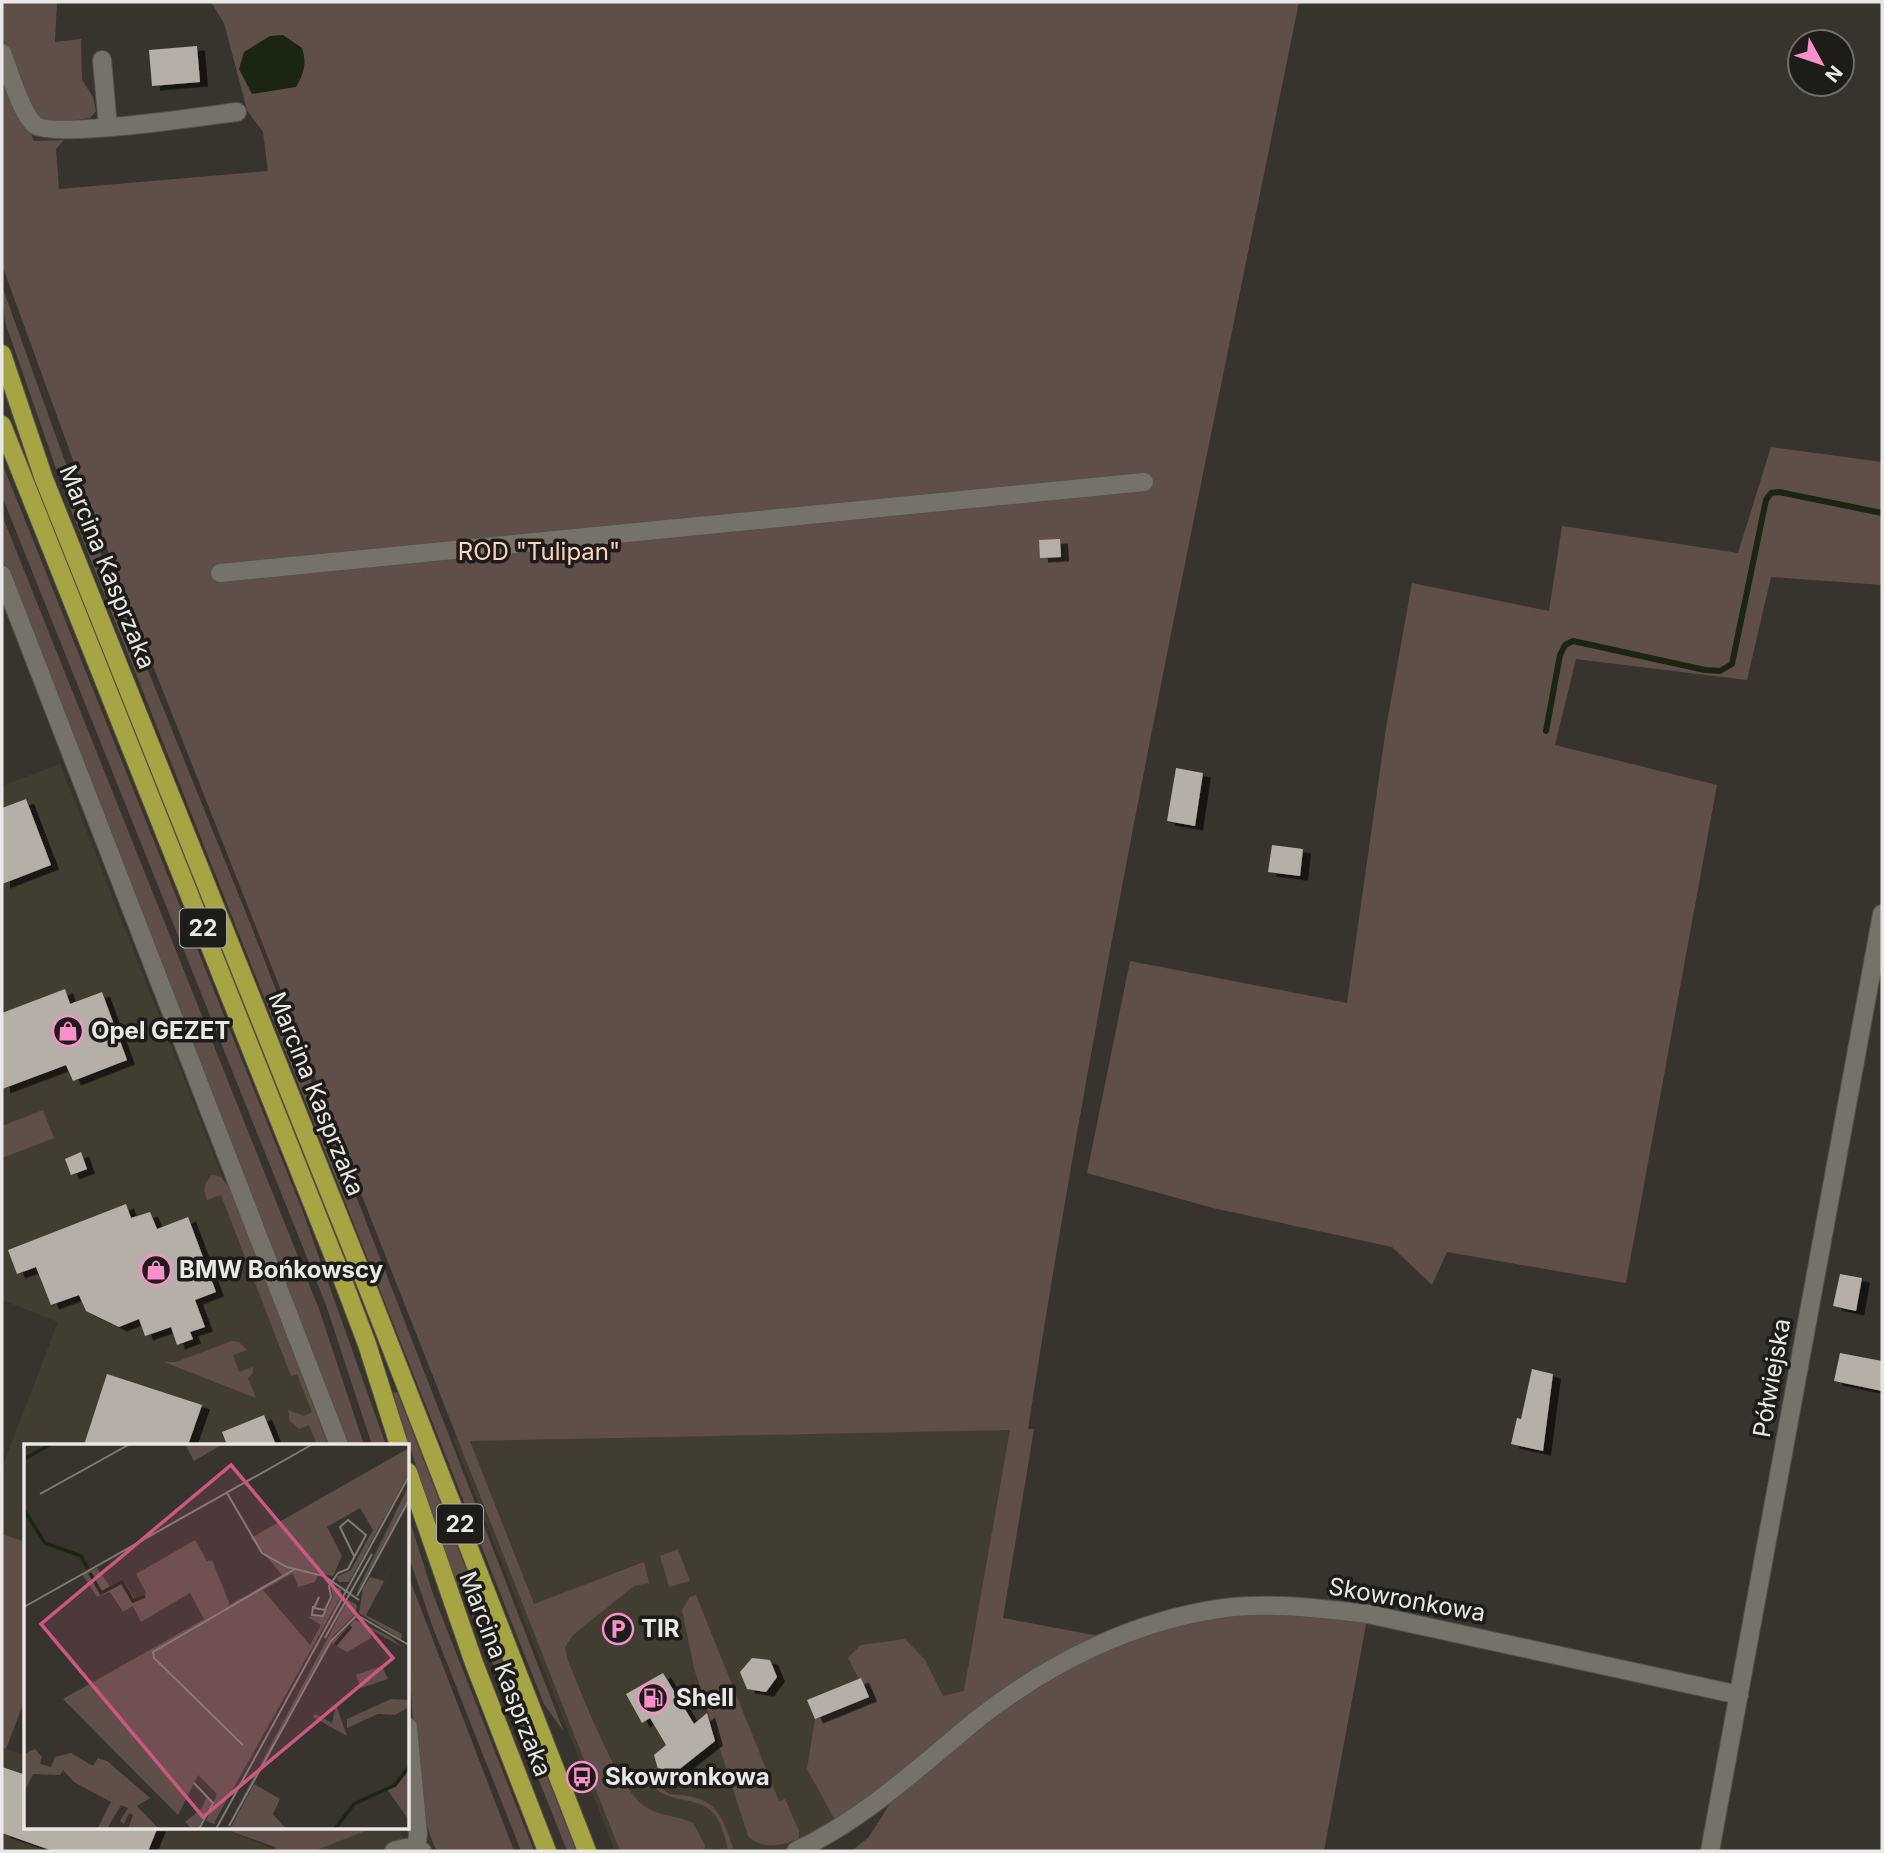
<svg xmlns="http://www.w3.org/2000/svg" width="1884" height="1853" font-family="Inter,sans-serif">
  <defs>
    <filter id="shadow"><feDropShadow dx="8" dy="4.5" stdDeviation="0" flood-color="#0009"/></filter>
  </defs>
  <rect width="100%" height="100%" fill="#37342d"/>
  <!-- built -->
  <g fill="#423d31">
    <polygon points="60,764 328,1445 26,1445 26,1542 2,1534 2,1468 58,1322 2,1300 2,786"/>
    <polygon points="1034,1429 979,1718 796,1851 615,1851 453,1438 470,1441"/>
    <polygon points="2,1747 26,1756 26,1827 219,1827 279,1851 2,1851"/>
    <polygon points="376,1827 398,1827 409,1851 314,1851"/>
  </g>
  <!-- green -->
  <g fill="#604f48">
    <polygon points="2,2 57,2 55,42 81,39 82,80 93,97 96,111 90,118 48,124 32,112 2,36"/>
    <path d="M211,2H1299C1203,476 1102,950 1028,1429H1034L1003,1618L1115,1639L1226,1608L1368,1614L1324,1851H851L868,1838L904,1782L895,1779L835,1820L807,1769L815,1719L868,1697L848,1658L861,1645L905,1639L925,1660L943,1696L964,1691L1010,1430L470,1441L534,1604L644,1562L649,1583L634,1586L573,1635L565,1647L568,1661C582,1694 619,1793 647,1808C661,1816 679,1816 693,1823L705,1845L704,1851H620L85,493L2,265V63L34,141L64,140L56,149L59,189L268,171L263,132L247,110L224,23Z"/>
    <polygon points="2,286 76,492 252,928 564,1732 544,1704 67,500 5,322"/>
    <polygon points="1771,447 1882,462 1882,585 1771,577 1747,680 1576,659 1555,745 1717,785 1626,1283 1447,1252 1432,1285 1392,1247 1213,1208 1087,1173 1130,961 1347,1003 1386,728 1412,583 1549,611 1562,526 1738,553"/>
    <polygon points="2,463 303,1212 386,1445 372,1445 326,1305 2,496"/>
    <polygon points="2,515 319,1309 364,1445 347,1445 2,558"/>
    <polygon points="43,1110 54,1138 2,1158 2,1126"/>
    <path d="M212,1175L221,1177L231,1190L328,1445H317L309,1425L299,1429L290,1421L288,1410L304,1416L312,1412L297,1374L291,1376L221,1195L207,1200C203,1190 204,1183 212,1175Z"/>
    <polygon points="232,1341 239,1342 247,1350 233,1355 239,1372 253,1367 253,1373 248,1378 256,1398 164,1362 176,1362"/>
    <polygon points="397,1392 576,1851 567,1851 491,1659 441,1545 393,1393"/>
    <polygon points="408,1515 433,1594 534,1851 521,1851 432,1625 408,1554"/>
    <polygon points="2,1534 26,1542 26,1696 6,1749 2,1747"/>
    <polygon points="678,1549 690,1581 669,1587 660,1556"/>
    <path d="M408,1575L514,1851H437C411,1809 408,1631 408,1575Z"/>
    <path d="M696,1595L779,1801L785,1799L799,1831V1839C780,1845 764,1851 748,1836L694,1668L682,1610L690,1597Z"/>
    <path d="M656,1768L662,1788L669,1794C713,1797 720,1807 733,1848L728,1850C725,1839 723,1827 717,1818C699,1789 663,1813 639,1769Z"/>
    <polygon points="219,1827 376,1827 314,1851 275,1851 275,1847"/>
  </g>
  <!-- water -->
  <path fill="#1b2610" d="M283,35L302,48C307,64 304,73 296,87L252,94L239,69L244,52L270,36Z"/>
  <g fill="none" stroke-linecap="round" stroke-linejoin="round">
    <!-- stream -->
    <polyline stroke="#1b2610" stroke-width="6" points="1546,731 1560,655 1565,645 1573,641 1705,670 1720,671 1732,664 1766,500 1771,493 1779,492 1882,513"/>
  </g>
  <!-- building -->
  <g fill="#b6afa8" filter="url(#shadow)">
    <polygon points="197,46 200,82 152,86 149,50"/>
    <polygon points="1060,539 1061,557 1040,558 1039,540"/>
    <polygon points="1176,768 1203,773 1195,826 1167,821"/>
    <polygon points="26,799 51,865 2,884 2,808"/>
    <polygon points="1272,845 1303,849 1300,876 1268,872"/>
    <polygon points="65,989 70,1004 102,992 127,1060 73,1081 66,1065 2,1089 2,1013"/>
    <polygon points="81,1152 87,1169 71,1175 65,1159"/>
    <polygon points="126,1204 131,1218 150,1212 157,1229 188,1217 216,1292 195,1300 205,1327 190,1332 193,1339 177,1345 171,1327 145,1336 139,1319 119,1327 86,1311 79,1295 51,1305 36,1267 17,1274 8,1250"/>
    <polygon points="1840,1274 1862,1278 1856,1311 1833,1306"/>
    <polygon points="1840,1353 1882,1361 1882,1391 1834,1381"/>
    <polygon points="1532,1369 1553,1374 1543,1451 1511,1444 1517,1418 1521,1419"/>
    <polygon points="107,1374 202,1405 188,1445 84,1445"/>
    <polygon points="264,1415 276,1445 227,1445 222,1432"/>
    <polygon points="752,1658 770,1660 777,1677 766,1692 747,1689 740,1672"/>
    <polygon points="663,1673 694,1724 707,1713 715,1741 662,1783 654,1755 666,1745 650,1718 642,1723 626,1694"/>
    <polygon points="861,1678 869,1697 815,1719 807,1700"/>
    <polygon points="2,1767 26,1775 26,1827 158,1827 148,1851 53,1851 2,1833"/>
  </g>
  <g fill="none" stroke-linecap="round" stroke-linejoin="round">
    <!-- street casing -->
    <g stroke="#53514b" stroke-width="20">
      <g id="street">
        <path d="M2,53C9,70 21,114 35,125C55,139 205,116 237,112"/>
        <polyline points="102,60 108,127"/>
        <polyline points="220,573 1144,482"/>
        <polyline points="2,575 339,1445"/>
        <polyline points="408,1727 418,1834 416,1849"/>
        <polyline points="394,1851 406,1848 422,1851"/>
        <path d="M796,1851C866,1818 921,1765 980,1717C1051,1662 1135,1620 1225,1608C1272,1602 1321,1609 1368,1614L1739,1695"/>
        <polyline points="1710,1851 1882,914"/>
      </g>
    </g>
    <!-- primary casing -->
    <g stroke="#53514b" stroke-width="20">
      <g id="primary">
        <polyline points="2,354 44,479 372,1299 587,1851"/>
        <polyline points="2,425 337,1265 367,1344 399,1445"/>
        <polyline points="408,1472 474,1663 547,1851"/>
      </g>
    </g>
    <!-- street -->
    <use href="#street" stroke="#75726a" stroke-width="18"/>
    <!-- primary -->
    <use href="#primary" stroke="#a6a443" stroke-width="18"/>
  </g>
  <!-- icons -->
  <defs>
    <g id="shop-ring" transform="scale(1.575)"><circle r="9.5" fill="#1d1c19" stroke="#f890cb" stroke-width="1.5"/><path d="M-5-2.5h2.3a2.7 3.5 0 0 1 5.4 0H5L5.5 6h-11ZM-1.5-2.5h3a1.5 2.3 0 0 0-3 0Z" fill="#f890cb"/></g>
    <g id="parking-ring" transform="scale(1.575)"><circle r="9.5" fill="#1d1c19" stroke="#f890cb" stroke-width="1.5"/><path d="M-3.5-5.5H1a3.5 3.5 0 0 1 0 7H-1V5.5H-3.5ZM-1-3.4V-.6H.8a1.4 1.4 0 0 0 0-2.8Z" fill="#f890cb"/></g>
    <g id="fuel-ring" transform="scale(1.575)"><circle r="9.5" fill="#1d1c19" stroke="#f890cb" stroke-width="1.5"/><path d="M-5.5-6h7V0h2V4h1.3V-2.5L3-4.5l.8-.8L6-3V5H2.5V1h-1V6h-7ZM-4.2-4.7v3.2H.2V-4.7Z" fill="#f890cb"/></g>
    <g id="bus-ring" transform="scale(1.575)"><circle r="9.5" fill="#1d1c19" stroke="#f890cb" stroke-width="1.5"/><path d="M-5-6H5V4H4V6H2V4H-2V6H-4V4H-5ZM-3.5-4V0h7V-4ZM-3.5 1.2v1.5H-2V1.2ZM2 1.2v1.5H3.5V1.2Z" fill="#f890cb"/></g>
  </defs>
  <g fill-rule="evenodd">
    <use href="#shop-ring" x="68" y="1031"/>
    <use href="#shop-ring" x="156" y="1270"/>
    <use href="#parking-ring" x="618" y="1629"/>
    <use href="#fuel-ring" x="653" y="1698"/>
    <use href="#bus-ring" x="582" y="1777"/>
  </g>
  <g text-anchor="middle" stroke-width="7" stroke-linejoin="round" paint-order="stroke">
    <!-- shield labels -->
    <g fill="#1d1c19" stroke="#acaba7" stroke-width="2">
      <rect x="180" y="908.5" width="46" height="39" rx="5"/>
      <rect x="437" y="1504.5" width="46" height="39" rx="5"/>
    </g>
    <g font-size="23" font-weight="bold" fill="#eae8e4">
      <text x="203" y="936">22</text>
      <text x="460" y="1532">22</text>
    </g>
    <!-- park labels -->
    <g font-size="24" fill="#ffd3be" stroke="#1d1c19">
      <text x="539" y="560">ROD "Tulipan"</text>
    </g>
    <!-- street labels -->
    <g font-size="24" fill="#eae8e4" stroke="#1d1c19">
      <text transform="translate(107 567) rotate(68)" y="8">Marcina Kasprzaka</text>
      <text transform="translate(316 1094) rotate(68)" y="8">Marcina Kasprzaka</text>
      <text transform="translate(1772 1378) rotate(-80)" y="8">Półwiejska</text>
      <text transform="translate(1407 1600) rotate(10)" y="8">Skowronkowa</text>
      <text transform="translate(505 1674) rotate(69)" y="8">Marcina Kasprzaka</text>
    </g>
    <!-- poi labels -->
    <g font-size="24" font-weight="bold" fill="#eae8e4" stroke="#1d1c19" text-anchor="start">
      <text x="91" y="1039">Opel GEZET</text>
      <text x="179" y="1278">BMW Bońkowscy</text>
      <text x="641" y="1637">TIR</text>
      <text x="676" y="1706">Shell</text>
      <text x="605" y="1785">Skowronkowa</text>
    </g>
  </g>
  <!-- overview -->
  <g transform="translate(24 1444)">
    <rect width="385" height="385" fill="#37342d"/>
    <path d="M161,0H199L170,17ZM385,4V29L325,138H315L312,133L327,126L349,86L336,64L303,83L318,112L309,132L284,127L294,131L291,138L274,143L269,129L239,146L286,201L297,181L284,173L300,172L309,153L307,142L317,145V152L190,379L194,377L190,380L182,377L193,350L174,331L154,371L39,255L258,131L227,94ZM385,41V54L334,147H333ZM171,96L183,117L188,116L206,161L180,175L166,149L117,178L109,162L99,168L86,148L73,153L58,130L73,124L86,142L99,136L111,155L122,149L112,130ZM379,102L342,171L378,190L377,195L335,169L339,144L346,133L360,137ZM324,156L333,161L331,170L309,192L202,385ZM331,176L365,192L378,203L346,185L347,194L323,208L307,199ZM358,222L364,235L337,244L332,231ZM367,255L385,256V263L371,271L354,270L323,284V275ZM312,261L323,292L289,273L291,270L308,279ZM11,305L18,313L16,320L27,323L31,313L47,309L69,322L74,314L83,317L126,354L113,362L135,385H104L109,371L105,369L100,380L96,377L104,364L97,361L83,385H73L87,358L50,338L39,326L36,331L9,330L0,348V310ZM385,323V376L362,344L371,341ZM230,340L256,355L249,370L262,385H206ZM182,354L188,357L174,385H168L161,378L178,364Z" fill="#604f48"/>
    <path fill="none" stroke="#1b2610" stroke-width="3.5" d="M0,15L27,0M0,66L21,99L57,112L64,125M66,129L77,149L98,138L109,157L121,152M311,201L327,182M311,385L330,360L371,341L385,323"/>
    <path fill="none" stroke="#7f7c76" stroke-width="2" d="M203,49L238,109L263,123L300,132L335,156M16,50L106,0M333,152L385,56M295,153L290,164L301,166L307,153L305,142L314,129L324,125L342,91L324,76L316,83L330,112M289,162L288,171L299,172L302,165M0,163L289,0M333,171L385,201M301,194L348,110M219,301L130,214L129,208L271,125M170,339L189,359L175,385M205,382L307,197L333,171M192,385L385,32"/>
    <path fill="#ce5684" fill-opacity="0.15" stroke="#ce5684" stroke-width="3.5" d="M207,21L369,214L179,373L17,180Z"/>
    <rect width="385" height="385" fill="none" stroke="#eae8e4" stroke-width="3.5"/>
  </g>
  <!-- border -->
  <rect width="1884" height="1853" fill="none" stroke="#eae8e4" stroke-width="7"/>
  <!-- north arrow -->
  <g transform="translate(1821 63) rotate(130)"><circle r="33" fill="#1d1c19" stroke="#6f6e6a" stroke-width="2"/>
  <path d="M0-5L12 26L0 18L-12 26Z" fill="#f890cb"/>
  <text y="-10" font-size="19" font-weight="bold" text-anchor="middle" fill="#eae8e4">N</text>
  </g>
</svg>
